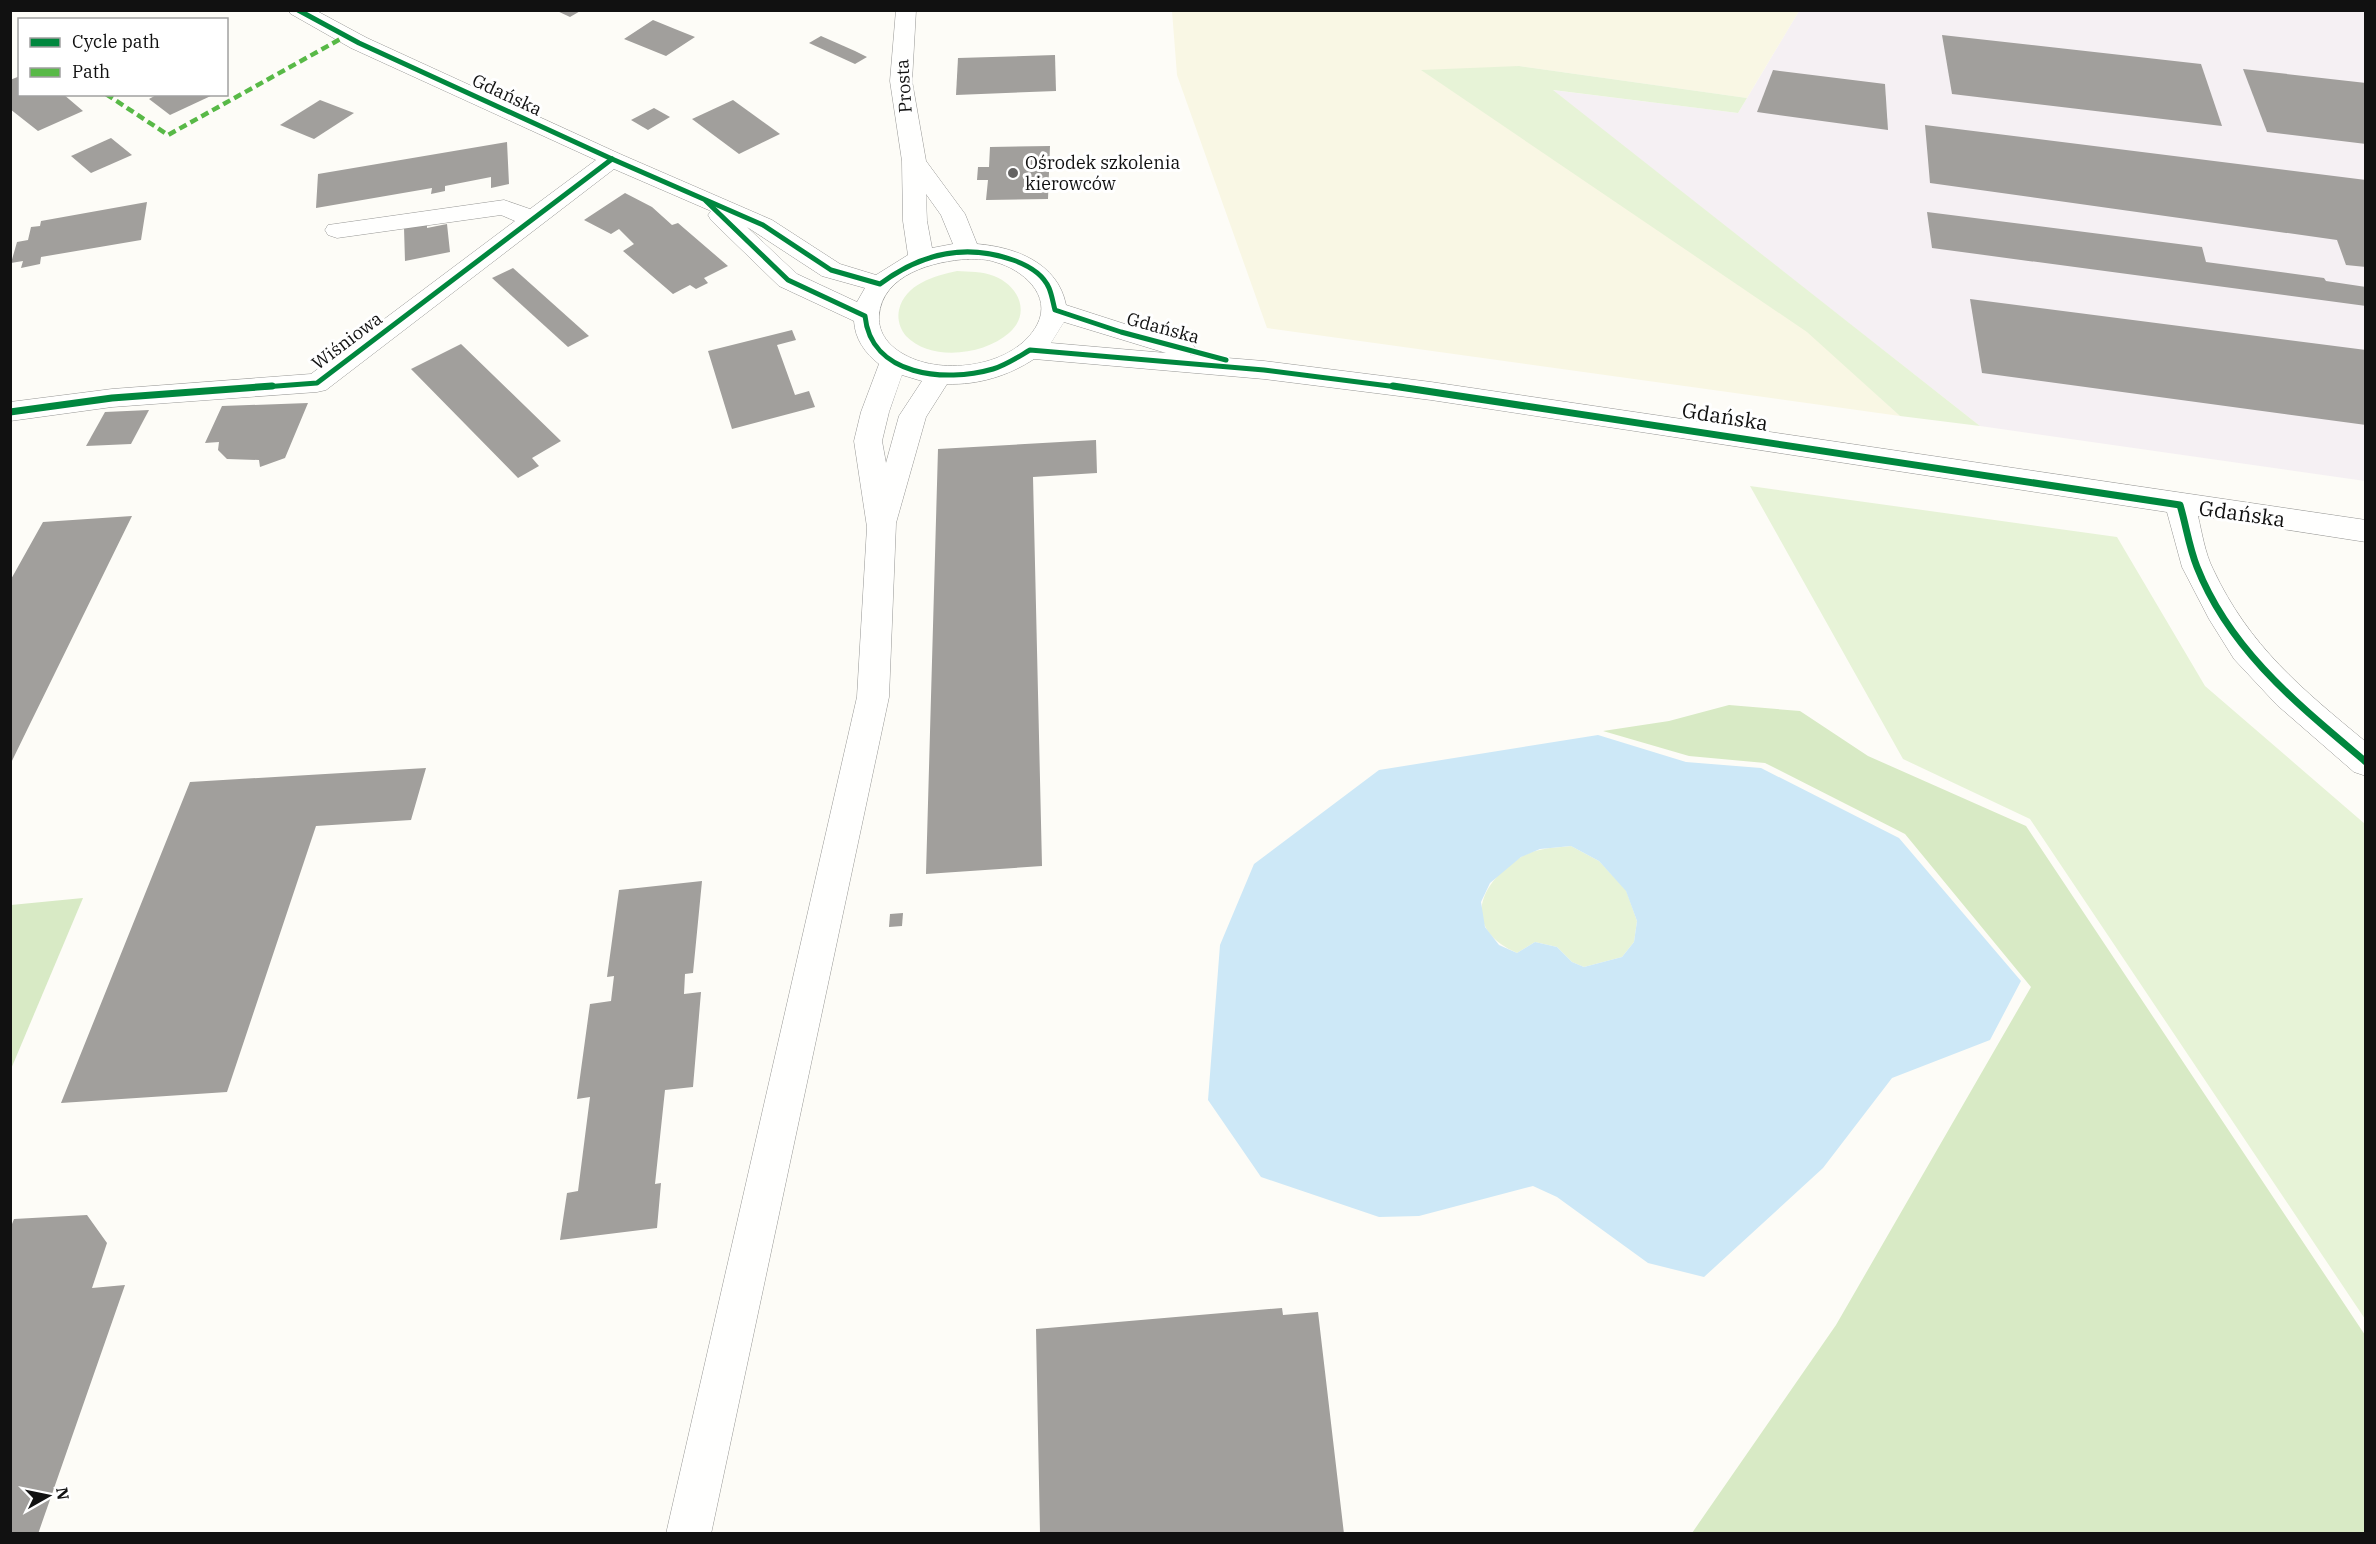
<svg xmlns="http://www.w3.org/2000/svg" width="2376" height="1544" font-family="'IBM Plex Serif',serif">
  <rect width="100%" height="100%" fill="#fdfcf7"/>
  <!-- industrial -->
  <polygon fill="#f5f0f3" points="1799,11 2365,11 2365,481 1980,426 1552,90 1738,113"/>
  <!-- farmland -->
  <polygon fill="#f9f7e4" points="1172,11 1799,11 1747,98 1519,66 1900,416 1267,328 1177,75"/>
  <!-- green -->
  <g fill="#e7f3d7">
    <polygon points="1519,66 1747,98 1738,113 1553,90 1980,426 1900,416 1807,332 1421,70"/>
    <path d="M957,271C969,272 982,271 994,276C1018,285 1032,313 1009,333C984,355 931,362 906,336C900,329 897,319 899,310C905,284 934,276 957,271Z"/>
    <polygon points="1750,486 2117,537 2205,686 2365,824 2365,1319 2030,819 1903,759"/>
    <path d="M1571,846L1599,861L1626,890L1637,921L1634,942L1622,957L1584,967L1572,962L1557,947L1535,942L1517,953C1462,929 1477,884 1521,857C1536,848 1553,848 1571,846Z"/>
  </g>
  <!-- forest -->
  <g fill="#d8eac5">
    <polygon points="1729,705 1800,711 1868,756 2026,826 2365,1335 2365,1533 1692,1533 1836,1325 2031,987 1905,834 1765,763 1689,756 1603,731 1669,721"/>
    <polygon points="83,898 11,1069 11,905"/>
  </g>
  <!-- water -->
  <path fill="#cde8f7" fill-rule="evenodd" d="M1598,735L1686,762L1761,768L1899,838L2021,981L1990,1040L1892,1078L1823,1168L1704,1277L1648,1263L1557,1197L1533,1186L1419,1216L1379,1217L1261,1177L1208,1100L1220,945L1254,864L1379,770ZM1571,846L1599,861L1626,891L1637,921L1634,942L1622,957L1584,967L1572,962L1557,947L1535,942L1517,953L1499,945L1485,927L1481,902L1490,883L1521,857L1540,849Z"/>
  <!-- building -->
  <g fill="#a19f9c">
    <polygon points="555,10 582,10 570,17"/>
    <polygon points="653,20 675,29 695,37 666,56 624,39"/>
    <polygon points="1942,35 2201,64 2222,126 1952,94"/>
    <polygon points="821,36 855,51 867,57 855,64 809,43"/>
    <polygon points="1055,55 1056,91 956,95 958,58"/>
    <polygon points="2243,69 2366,83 2366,144 2267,132"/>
    <polygon points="1773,70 1885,84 1888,130 1757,112"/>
    <polygon points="20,76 20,94 63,94 83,111 38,131 10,109 10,80"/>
    <polygon points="158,94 215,94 170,115 149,99"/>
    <polygon points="320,100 354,113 314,139 280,125"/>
    <polygon points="733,100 780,134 739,154 692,119"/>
    <polygon points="654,108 670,117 648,130 631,120"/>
    <polygon points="1925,125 2366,180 2366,267 2346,265 2337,240 1930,183"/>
    <polygon points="111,138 132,155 91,173 71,156"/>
    <polygon points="507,142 509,184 491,188 491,177 445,186 445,191 431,194 432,188 316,208 318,174"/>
    <polygon points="1050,146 1048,199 986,200 988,180 977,180 978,167 989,167 990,147"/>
    <polygon points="625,193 652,207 672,225 678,223 728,266 704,278 708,283 696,289 690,285 673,294 623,251 634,244 619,229 611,234 584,220"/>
    <polygon points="147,202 141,240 41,257 40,264 21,268 23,261 11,263 17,242 28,240 31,227 40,226 41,221"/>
    <polygon points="1927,212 2202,247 2206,262 2324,278 2326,281 2366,287 2366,306 1932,248"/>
    <polygon points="427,223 427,228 447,224 450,252 405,261 404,228"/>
    <polygon points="513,268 589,336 568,347 492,278"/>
    <polygon points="1970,299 2366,350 2366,425 1982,373"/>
    <polygon points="792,330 796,340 777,345 795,395 809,391 815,407 732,429 708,351"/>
    <polygon points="461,344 561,441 532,458 539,466 518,478 411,369"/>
    <polygon points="308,403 285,458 260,467 259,460 227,459 218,450 219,442 205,443 222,406"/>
    <polygon points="149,410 131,444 86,446 105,412"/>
    <polygon points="1096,440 1097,473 1033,477 1042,866 926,874 938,449"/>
    <polygon points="132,516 28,728 10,765 10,581 43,522"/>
    <polygon points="426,768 411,820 316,826 227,1092 61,1103 190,782"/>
    <polygon points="702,881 693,973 685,974 684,994 701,992 693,1087 665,1090 655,1184 661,1183 657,1228 560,1240 567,1193 578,1191 590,1097 577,1099 590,1004 611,1001 614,976 607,977 619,890"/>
    <polygon points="903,913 902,926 889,927 890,914"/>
    <polygon points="87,1215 107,1243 92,1288 125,1285 38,1534 10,1534 10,1229 14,1219"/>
    <polygon points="1282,1308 1283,1315 1318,1312 1344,1534 1040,1534 1036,1329"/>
  </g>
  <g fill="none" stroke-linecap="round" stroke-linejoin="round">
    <!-- minor casing -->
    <g stroke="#979795" stroke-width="1">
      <path id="minor" d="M288,10H315L367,38L620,154L772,220L840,264L876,275L908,255L903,221L902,161L890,81L896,10H916L912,81L926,161L965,214L977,244C1015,247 1058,263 1066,305L1128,325L1191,342L1195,348L1190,355L1264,361L1431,382L2366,520V542L2198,516C2202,533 2205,553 2213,569C2249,646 2302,689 2366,742V776L2354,772L2277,705L2234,659L2209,619L2182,567L2167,512L1431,400L1264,379L1034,359C1008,376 978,385 947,384L926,417L896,523L889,697L711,1534H666L857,697L867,527L854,441L861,412L879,364C865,353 855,339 854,321L779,286L711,220L708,215L711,211L614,169L326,390L317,392L112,407L10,421V402L112,389L311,374L515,221L501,215L337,238L328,235L325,230L328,225L504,200L530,209L596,160L351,48L291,14ZM926,194L941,215L953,244L932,248L927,221ZM747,227L822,276L865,288L857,302L797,274ZM968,259C977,259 987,259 995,262C1022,269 1053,295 1037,325C1014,367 943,376 905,355C890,347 878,334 879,316C882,274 934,261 968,259ZM1064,322L1166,353L1051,343ZM902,375L922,381L899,416L886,463L882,441L889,412Z"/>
    </g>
    <!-- minor -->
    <use href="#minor" fill="#fffffe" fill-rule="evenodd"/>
    <!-- quiet -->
    <polyline stroke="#58b947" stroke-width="4.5" stroke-dasharray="8 4.5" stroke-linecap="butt" points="106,94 168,135 344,37"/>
    <!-- cycleway-far1 casing -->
    <g stroke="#fff" stroke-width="8">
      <g id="cycleway-far1">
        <path d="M298,10L359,43L612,159L763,225L831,270L880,284C920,254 965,243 1013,260C1027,265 1043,274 1049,288C1052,295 1053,303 1055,310L1121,332L1226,360"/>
        <path d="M706,201L788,280L865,316C871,376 945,383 993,369C1006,365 1018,357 1030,350L1264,370L1405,388"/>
        <polyline points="252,388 317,383 612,159"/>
      </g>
    </g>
    <!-- cycleway casing -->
    <g stroke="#fff" stroke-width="10">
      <g id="cycleway">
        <path d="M1393,386L2180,505C2186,525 2189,547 2197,567C2230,651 2300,706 2366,762"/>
        <polyline points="10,412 112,398 272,386"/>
      </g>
    </g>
    <!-- cycleway-far1 -->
    <use href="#cycleway-far1" stroke="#00873e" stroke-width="5"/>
    <!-- cycleway -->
    <use href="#cycleway" stroke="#00873e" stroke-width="7"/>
  </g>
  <!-- markers -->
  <circle fill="#646362" stroke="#fff" stroke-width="2" cx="1013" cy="173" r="6"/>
  <g text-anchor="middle" stroke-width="6" stroke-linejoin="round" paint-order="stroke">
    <!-- far-street labels -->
    <g font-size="18" fill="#111" stroke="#fff">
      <text transform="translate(904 86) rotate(-94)" y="6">Prosta</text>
      <text transform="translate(507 95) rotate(25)" y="6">Gdańska</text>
      <text transform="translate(1163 328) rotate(15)" y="6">Gdańska</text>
      <text transform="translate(347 341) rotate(-37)" y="6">Wiśniowa</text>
    </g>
    <!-- far-poi labels -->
    <g font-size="18" fill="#111" stroke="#fff" text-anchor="start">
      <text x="1025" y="169">Ośrodek szkolenia<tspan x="1025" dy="21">kierowców</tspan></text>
    </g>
    <!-- street labels -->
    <g font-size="21" fill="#111" stroke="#fff">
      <text transform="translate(1725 417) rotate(9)" y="7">Gdańska</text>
      <text transform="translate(2242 514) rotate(8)" y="7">Gdańska</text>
    </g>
  </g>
  <!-- border -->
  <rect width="2376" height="1544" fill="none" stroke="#111111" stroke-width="24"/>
  <!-- legend -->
  <rect x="18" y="18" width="210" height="78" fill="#ffffff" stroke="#a0a0a0" stroke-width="1.5"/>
  <rect x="30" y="38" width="30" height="9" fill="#00873e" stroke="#a0a0a0" stroke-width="1.5"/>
  <text x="72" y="48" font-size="18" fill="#111111">Cycle path</text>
  <rect x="30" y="68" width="30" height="9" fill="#58b947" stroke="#a0a0a0" stroke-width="1.5"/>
  <text x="72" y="78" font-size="18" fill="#111111">Path</text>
  <!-- north arrow -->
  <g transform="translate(48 1496) rotate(81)" stroke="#ffffff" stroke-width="4.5" paint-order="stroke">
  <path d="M0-4.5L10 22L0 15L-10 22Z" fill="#111111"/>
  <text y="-9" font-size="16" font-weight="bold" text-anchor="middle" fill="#111111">N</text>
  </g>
</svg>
